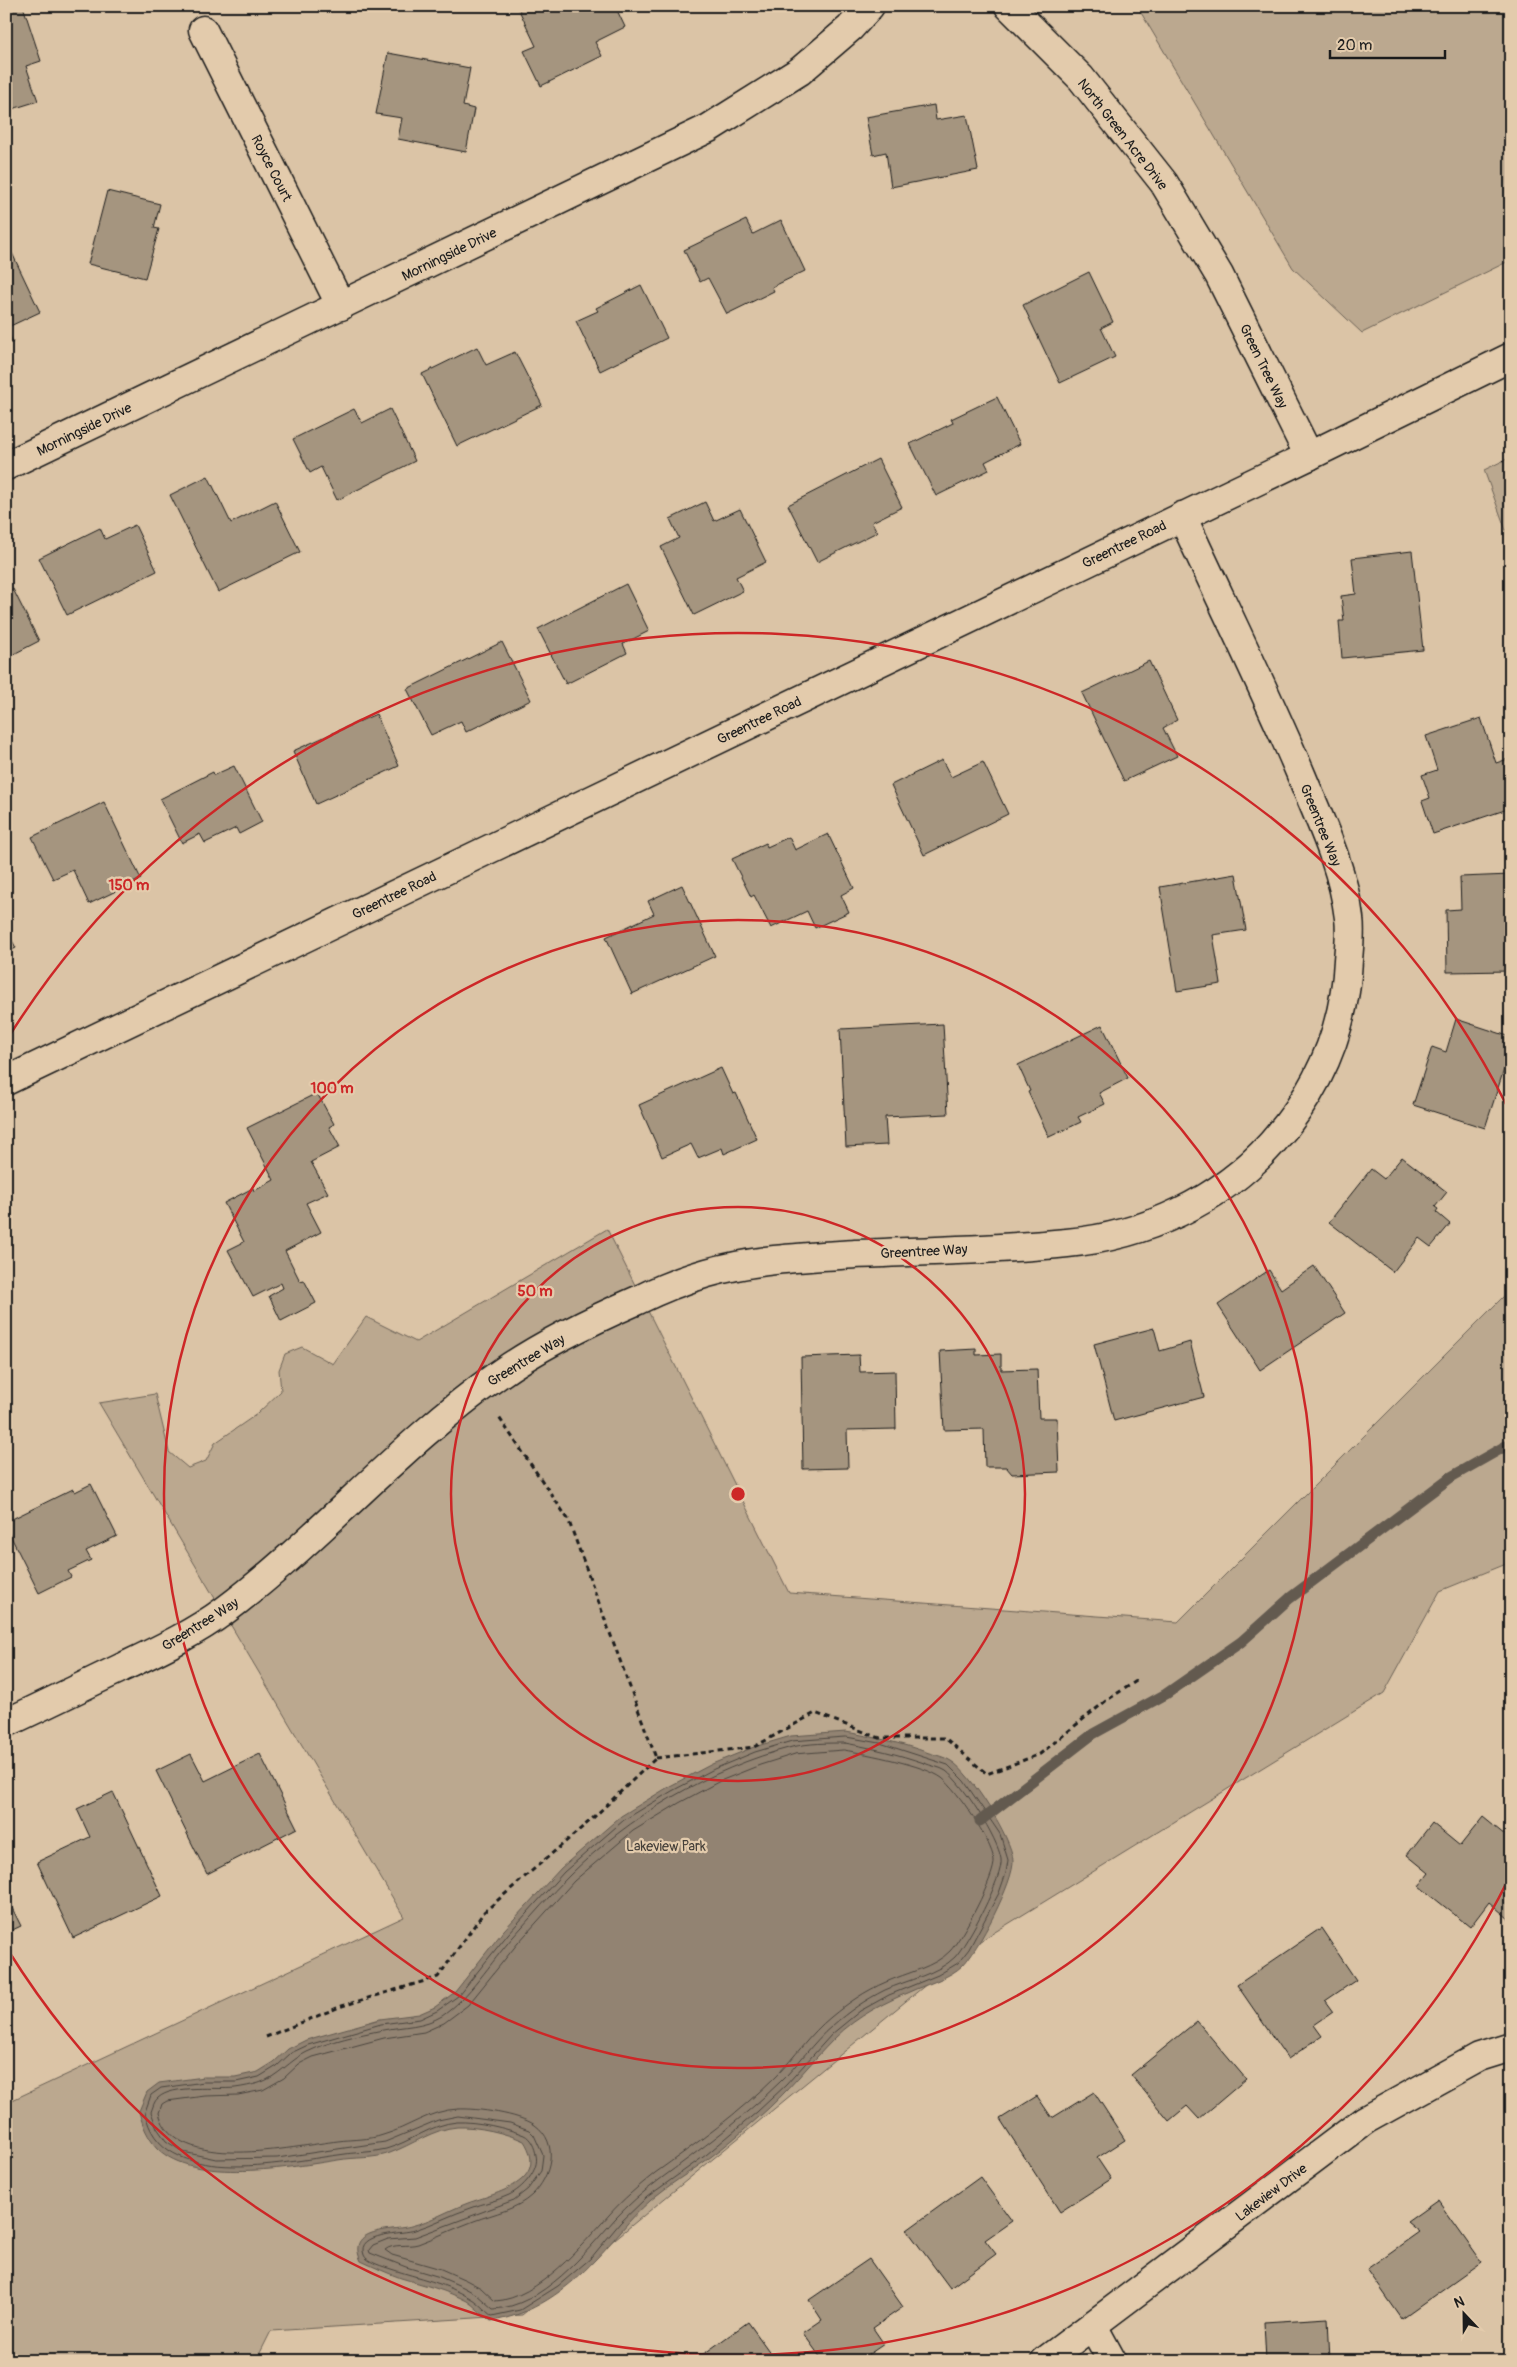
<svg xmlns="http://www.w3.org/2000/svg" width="1517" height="2367" font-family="Pangolin,sans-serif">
  <rect width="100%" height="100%" fill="#dbc4a6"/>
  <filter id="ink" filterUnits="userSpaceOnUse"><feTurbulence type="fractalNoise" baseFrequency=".02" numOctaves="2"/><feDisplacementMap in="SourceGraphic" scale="10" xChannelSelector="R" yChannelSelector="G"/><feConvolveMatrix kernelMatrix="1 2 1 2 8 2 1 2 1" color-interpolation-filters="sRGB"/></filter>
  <g filter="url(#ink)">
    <!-- green -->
    <g fill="#bba88f" stroke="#6c6256">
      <polygon points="1137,6 1511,6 1511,260 1362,333 1293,268"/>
      <polygon points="1511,457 1511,544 1484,470"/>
      <polygon points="607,1229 789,1593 1178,1622 1511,1289 1511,1562 1440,1591 1384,1693 977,1943 522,2315 271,2331 256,2361 6,2361 6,2103 404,1917 99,1403 155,1394 169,1452 188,1468 206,1461 215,1443 257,1414 281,1391 279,1370 285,1354 302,1347 333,1364 366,1317 416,1342"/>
    </g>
    <!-- water -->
    <path fill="#928372" stroke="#635a50" d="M846,1732C874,1737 901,1743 929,1753C936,1755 945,1757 951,1761C970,1772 1012,1838 1013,1860C1015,1880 977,1952 962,1966C950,1977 931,1983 916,1989C886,2002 858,2015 835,2038C809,2064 787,2093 759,2117C743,2131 726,2146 708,2159C689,2173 668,2185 650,2201C629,2219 614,2241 595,2260C568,2289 531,2316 491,2321C482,2315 475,2306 467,2301C446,2290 424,2285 401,2278C387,2273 374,2267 361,2261C345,2227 393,2231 411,2226C431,2221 449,2210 468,2203C496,2193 550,2182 524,2141C506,2133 477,2126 457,2127C433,2129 412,2145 390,2153C374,2159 355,2157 338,2160C292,2167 193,2185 157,2148C148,2138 142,2125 139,2111L147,2092L159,2083L204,2077H235L258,2072L274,2062L288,2049L306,2040L380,2019L419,2014L435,2007L455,1992L504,1930L561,1868L621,1816L670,1786L712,1764L754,1747L791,1736Z"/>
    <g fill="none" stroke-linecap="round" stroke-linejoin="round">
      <!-- shore -->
      <g stroke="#4b453e" stroke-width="1">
        <path d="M846,1737L880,1743L948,1765L964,1781L1000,1834L1008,1860L1006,1873L999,1893L969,1949L958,1963L938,1975L889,1995L860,2011L832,2034L786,2085L757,2112L706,2155L647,2197L620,2223L591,2258L558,2286L520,2310L492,2316C484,2310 478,2302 470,2298C446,2283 418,2278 391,2269C385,2267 366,2262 364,2255C355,2232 404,2234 415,2230C434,2224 452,2214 471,2208C483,2203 497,2201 509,2195C522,2189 540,2170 536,2155C535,2148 531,2138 524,2135C507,2128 476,2121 457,2122C431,2124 411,2142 386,2149C371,2153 354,2152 338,2155C283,2162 159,2191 145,2112L151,2095L161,2088L204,2082H236L259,2077L277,2066L291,2053L308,2045L381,2024L420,2019L437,2011L458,1996L508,1934L564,1872L624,1820L672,1791L714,1769L755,1752L792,1741Z"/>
        <path d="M845,1743C872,1748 898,1754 924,1763C931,1766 940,1767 946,1771C963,1784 998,1838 1001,1859C1004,1876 967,1944 955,1957C938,1974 907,1980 885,1990C865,2000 849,2011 832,2026C813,2042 798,2065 780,2082C742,2119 701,2149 659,2180C643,2192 628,2205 615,2219C585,2253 542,2307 493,2309L476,2294L463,2287L440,2277L406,2267L370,2253L369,2250L373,2245L388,2239L415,2237L514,2200L528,2189L541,2171L543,2155L534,2135L529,2130L510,2123L458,2116L438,2120L385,2142L277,2158L216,2159L183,2152L166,2141L157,2128L151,2112C153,2107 154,2101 158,2098C173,2084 216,2090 235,2088C243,2087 252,2085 259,2083C278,2077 290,2060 307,2052C330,2041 358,2035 383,2030C403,2026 424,2027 442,2016C469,1998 491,1962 513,1937C532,1916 550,1895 569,1876C628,1817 710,1768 792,1747C809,1743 828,1743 845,1743Z"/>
        <path d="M844,1750C867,1754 924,1765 942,1778C958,1791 991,1840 994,1860C996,1875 961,1940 950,1951C935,1967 906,1973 886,1982C865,1991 848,2003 831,2017C810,2034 795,2057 776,2076C739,2113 697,2143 655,2173C639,2186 623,2199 609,2215C583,2244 538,2299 495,2301L481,2288L466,2280L441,2269L392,2255L385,2250C393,2243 408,2247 418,2244C437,2237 455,2228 474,2221C495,2213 516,2210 532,2195C551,2177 560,2143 535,2125C519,2114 477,2108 458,2109C430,2110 408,2128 383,2135C369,2140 353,2139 338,2141C293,2146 175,2175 159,2113L162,2104L167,2101L205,2096L238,2095L263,2090L284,2078L299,2064L313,2057L384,2038L424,2032L444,2023L468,2005L518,1943L574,1881L633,1831L679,1803L720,1781L760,1765L795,1754Z"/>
      </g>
      <!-- stream -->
      <polyline stroke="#635a50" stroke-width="11" points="980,1821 1093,1734 1166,1694 1241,1642 1290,1598 1451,1477 1511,1443"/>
    </g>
    <!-- building -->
    <g fill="#a5957f" stroke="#1c1c1c">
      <polygon points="17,6 23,6 41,61 26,66 38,101 6,111 6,10"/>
      <polygon points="527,6 615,6 625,27 595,42 602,56 541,86 524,51 536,46 519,10"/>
      <polygon points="388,53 470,68 463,106 474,109 466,152 398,139 402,118 376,114"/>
      <polygon points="934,105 936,120 967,115 978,170 891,187 886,152 873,155 866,117"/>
      <polygon points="107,191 160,204 154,228 159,229 145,278 88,264"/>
      <polygon points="746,220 753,234 781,220 805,271 772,287 774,291 727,314 708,278 700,282 684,250"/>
      <polygon points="12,253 40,312 6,328 13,342 6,346 6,255"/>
      <polygon points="1089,272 1113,322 1101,328 1115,357 1060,383 1023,305"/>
      <polygon points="641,285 667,338 600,371 576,321 598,311 596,308"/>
      <polygon points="477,347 486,365 515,352 542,405 457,446 422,374"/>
      <polygon points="997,397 1020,444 985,462 989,470 936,496 910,444 953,423 951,419"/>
      <polygon points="354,409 362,423 390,409 415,461 337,500 321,467 310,473 293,439"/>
      <polygon points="878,459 902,507 872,522 877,532 817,562 788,505"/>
      <polygon points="208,476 231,523 275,501 300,552 218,592 170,495"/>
      <polygon points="705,502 714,521 740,509 766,562 736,577 743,591 694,615 661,547 679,538 670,519"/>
      <polygon points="135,525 157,571 67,615 39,558 100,528 105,539"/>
      <polygon points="1412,551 1423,650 1342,658 1339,621 1344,621 1341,596 1356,594 1352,558"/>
      <polygon points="626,584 649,631 623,644 627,653 566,684 538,629"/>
      <polygon points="13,589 39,641 6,658 6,592"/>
      <polygon points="502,642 531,700 466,732 461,721 431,735 407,689"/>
      <polygon points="1149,661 1177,720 1163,728 1177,756 1124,781 1082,693"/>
      <polygon points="376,714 399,766 316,804 293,751"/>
      <polygon points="1481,718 1496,763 1511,758 1511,808 1433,834 1422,801 1430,798 1422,775 1437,770 1426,736"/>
      <polygon points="942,760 951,777 983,762 1008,814 924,855 891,785"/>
      <polygon points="234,766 262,822 239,834 236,828 205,843 200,834 182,843 160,799 213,772 214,775"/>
      <polygon points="104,802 141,879 89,904 73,870 53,879 32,837"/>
      <polygon points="828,834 854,888 841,895 849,912 815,928 807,911 771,928 754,895 751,897 732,859 766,843 767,847 789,837 795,850"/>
      <polygon points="1236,874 1246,930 1213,935 1221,984 1177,991 1160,887"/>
      <polygon points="1511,875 1511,971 1447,972 1446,910 1461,909 1460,877"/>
      <polygon points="682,885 715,956 632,994 606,937 654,914 648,901"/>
      <polygon points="6,929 16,948 6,953"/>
      <polygon points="1456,1019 1511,1037 1505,1055 1508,1057 1485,1128 1413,1105 1432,1047 1446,1052"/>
      <polygon points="943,1024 948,1114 885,1117 887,1145 846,1147 840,1029"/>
      <polygon points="1102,1025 1128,1078 1099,1093 1105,1104 1078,1117 1081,1122 1049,1137 1028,1092 1030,1091 1018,1065"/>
      <polygon points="721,1068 733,1094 736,1093 757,1139 724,1154 722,1148 698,1158 691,1144 662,1157 639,1105"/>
      <polygon points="317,1093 334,1124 329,1127 340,1147 311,1162 328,1193 306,1203 321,1232 285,1251 300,1281 304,1280 316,1303 281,1321 269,1296 283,1288 281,1283 253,1297 228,1250 244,1242 224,1203 253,1188 254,1191 274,1180 247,1128"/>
      <polygon points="1402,1157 1447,1192 1435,1207 1438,1209 1436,1212 1450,1224 1431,1247 1419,1238 1393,1272 1329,1222 1371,1169 1384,1179"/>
      <polygon points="1314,1266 1345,1313 1260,1370 1218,1305 1269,1270 1281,1289"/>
      <polygon points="1154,1328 1160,1351 1190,1342 1204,1397 1114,1421 1094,1344"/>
      <polygon points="976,1349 976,1355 1001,1354 1001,1370 1037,1369 1039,1418 1057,1418 1059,1472 1012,1474 1006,1467 985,1467 984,1429 944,1430 940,1351"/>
      <polygon points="859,1355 860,1372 895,1371 896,1429 847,1430 848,1468 803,1469 801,1357"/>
      <polygon points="91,1484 117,1536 86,1551 91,1560 68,1571 71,1577 39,1593 6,1527 6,1522 73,1489 75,1492"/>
      <polygon points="191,1754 205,1781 260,1754 297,1828 207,1874 156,1771"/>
      <polygon points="113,1792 162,1896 73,1938 37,1862 90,1837 77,1809"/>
      <polygon points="1483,1817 1511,1840 1511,1917 1509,1919 1489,1902 1470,1927 1419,1886 1429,1873 1407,1855 1432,1823 1460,1846"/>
      <polygon points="6,1896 21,1926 6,1933"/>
      <polygon points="1321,1928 1356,1980 1325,2001 1333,2012 1314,2025 1322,2036 1288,2059 1237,1985"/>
      <polygon points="1197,2021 1246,2079 1199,2119 1187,2106 1169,2121 1131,2075"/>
      <polygon points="1094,2092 1125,2140 1097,2158 1111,2179 1060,2212 1000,2119 1037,2096 1052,2118"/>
      <polygon points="980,2177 1012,2221 985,2240 996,2254 950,2288 907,2230"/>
      <polygon points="1438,2200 1482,2262 1402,2319 1367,2269 1419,2232 1407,2222"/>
      <polygon points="869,2259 903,2307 873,2328 884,2344 859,2361 823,2361 803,2333 822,2320 809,2300"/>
      <polygon points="1328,2318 1330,2361 1266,2361 1264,2322"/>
      <polygon points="748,2322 776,2361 694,2361"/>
    </g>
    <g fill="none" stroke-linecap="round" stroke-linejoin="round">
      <!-- minor casing -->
      <g stroke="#1c1c1c" stroke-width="31">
        <g id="minor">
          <polyline points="1009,6 1081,78 1164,183 1219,275 1309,456"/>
          <polyline points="203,30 341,306"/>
          <polyline points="6,466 709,128 800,71 850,28 870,6"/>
          <path d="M6,1723C45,1705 83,1686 121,1668C156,1651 193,1634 224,1611C320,1539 399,1445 498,1375C540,1345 590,1321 638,1300C660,1289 683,1280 707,1273C755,1259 805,1257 855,1254C925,1251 997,1250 1067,1243C1145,1236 1220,1201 1272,1143C1318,1091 1345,1030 1348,960C1349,947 1351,932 1349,918C1343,868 1321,823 1302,777C1265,689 1222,603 1182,516"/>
          <polyline points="1093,2326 1112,2361"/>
          <polyline points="1045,2361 1365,2120 1479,2057 1511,2047"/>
        </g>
      </g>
      <!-- primary casing -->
      <g stroke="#1c1c1c" stroke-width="31">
        <polyline id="primary" points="6,1081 1309,456 1511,357"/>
      </g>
      <!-- path -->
      <g stroke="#1c1c1c" stroke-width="3" stroke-dasharray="5 4" stroke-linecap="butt">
        <polyline points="656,1758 754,1747 815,1713 880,1738 945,1738 987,1774 1040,1754 1107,1700 1138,1680"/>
        <polyline points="266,2037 342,2006 438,1977 484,1912 592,1819 656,1758 568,1519 498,1416"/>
      </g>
      <!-- minor -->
      <use href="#minor" stroke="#e3cbac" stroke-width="28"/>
      <!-- primary -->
      <use href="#primary" stroke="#e3cbac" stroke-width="28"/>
    </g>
  </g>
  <!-- distance rings -->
  <g fill="none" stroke="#cd2727" stroke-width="2.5">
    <circle cx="738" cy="1494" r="287"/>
    <circle cx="738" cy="1494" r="574"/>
    <path d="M1509 1878A861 861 0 0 1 8 1950M8 1038A861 861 0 0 1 1509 1110"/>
  </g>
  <g text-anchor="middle" stroke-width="4.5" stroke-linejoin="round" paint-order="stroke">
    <!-- street labels -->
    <g font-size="14" fill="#1c1c1c" stroke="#e3cbac">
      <text transform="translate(1123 134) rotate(52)" y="5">North Green Acre Drive</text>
      <text transform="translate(272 168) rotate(63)" y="5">Royce Court</text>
      <text transform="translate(449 254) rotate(-26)" y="5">Morningside Drive</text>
      <text transform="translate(1264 366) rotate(64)" y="5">Green Tree Way</text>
      <text transform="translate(84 429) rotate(-26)" y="5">Morningside Drive</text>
      <text transform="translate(1124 544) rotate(-26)" y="5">Greentree Road</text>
      <text transform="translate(759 720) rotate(-26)" y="5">Greentree Road</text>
      <text transform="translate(1321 825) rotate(68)" y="5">Greentree Way</text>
      <text transform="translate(394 895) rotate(-26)" y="5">Greentree Road</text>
      <text transform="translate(924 1251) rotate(-3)" y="5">Greentree Way</text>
      <text transform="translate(526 1360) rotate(-31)" y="5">Greentree Way</text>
      <text transform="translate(200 1624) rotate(-32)" y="5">Greentree Way</text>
      <text transform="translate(1271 2192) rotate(-37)" y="5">Lakeview Drive</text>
    </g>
    <!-- park labels -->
    <g font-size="14" fill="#443f39" stroke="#e3cbac">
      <text x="666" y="1851">Lakeview Park</text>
    </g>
  </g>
  <circle cx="738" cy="1494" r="8" fill="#cd2727" stroke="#e3cbac" stroke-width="2.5"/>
  <g font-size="15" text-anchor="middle" font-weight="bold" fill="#cd2727" stroke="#e3cbac" stroke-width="4.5" stroke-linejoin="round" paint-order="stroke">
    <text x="129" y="890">150 m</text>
    <text x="332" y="1093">100 m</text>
    <text x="535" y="1296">50 m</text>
  </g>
  <!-- margin -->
  <rect width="1517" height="2367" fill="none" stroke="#e3cbac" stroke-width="25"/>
  <rect x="12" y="12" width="1492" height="2342" fill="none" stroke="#1c1c1c" stroke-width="2" filter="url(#ink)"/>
  <!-- north arrow -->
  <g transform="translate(1464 2314) rotate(338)" stroke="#e3cbac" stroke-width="4" paint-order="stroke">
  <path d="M0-4L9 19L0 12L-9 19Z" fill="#1c1c1c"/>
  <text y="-8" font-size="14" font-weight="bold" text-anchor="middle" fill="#1c1c1c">N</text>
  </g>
  <!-- scale -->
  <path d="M1330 50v8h115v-8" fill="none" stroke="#1c1c1c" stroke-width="2.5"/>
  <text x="1337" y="50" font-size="15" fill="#1c1c1c" stroke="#e3cbac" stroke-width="4" paint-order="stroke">20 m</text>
</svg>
